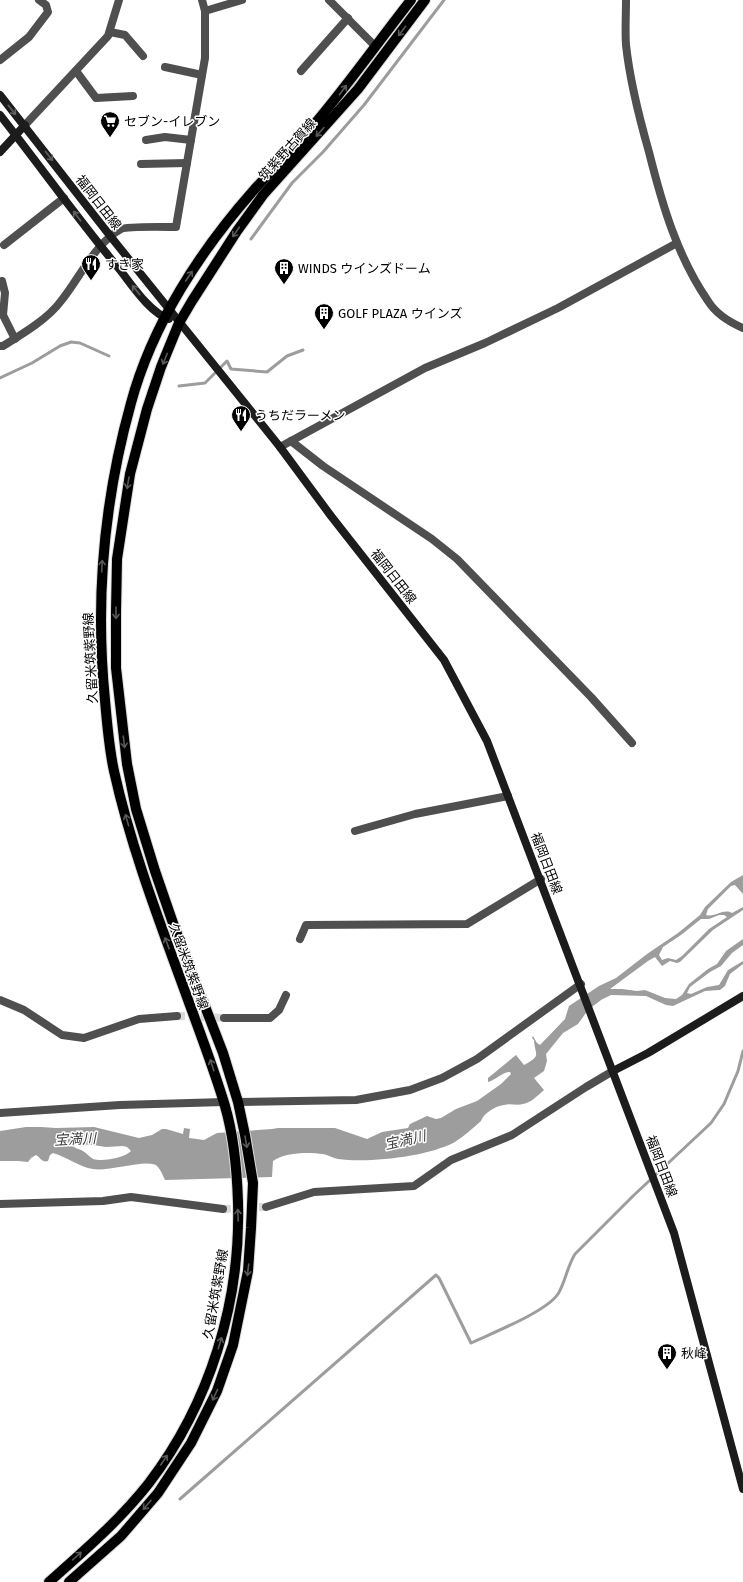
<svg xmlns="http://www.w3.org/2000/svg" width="743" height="1582" font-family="'Fira Sans','Noto Sans JP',sans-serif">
  <rect width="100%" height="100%" fill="#fff"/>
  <!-- water -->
  <path fill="#9d9d9d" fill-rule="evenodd" d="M743,875V894L735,885L731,886L708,909L706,915C715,918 723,908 732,913L743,907V910L713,930L680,962L677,963L670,961L662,966L655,957L648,961L610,989H622L637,991L645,990L665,998L676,999L682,995L689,984L708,969L717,964L726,951L743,939V945L732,953L721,966L710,972L690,987L687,993L691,994L707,987L719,985L728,970L743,961V964L730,974L725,986L720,990L705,991L673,1006L666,1005L646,996L611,995L601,1000L588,1010L578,1024L563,1033L546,1054L547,1061L544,1071L534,1078L544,1090C538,1095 531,1103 523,1104C517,1106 510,1103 504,1105C495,1106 484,1113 481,1121C473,1128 464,1136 455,1142C427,1157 369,1163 338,1159C333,1158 328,1155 323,1154C309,1152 285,1152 273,1161L272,1177L165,1180C163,1176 161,1170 157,1166C148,1158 109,1172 93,1169C79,1167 67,1157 53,1153L50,1155L48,1161C42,1163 41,1158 36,1155L31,1158L28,1162L18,1161H0V1131L26,1127H41L56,1128L94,1127L139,1138L152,1135L162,1129H166L183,1134L184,1128L190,1129L189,1138L204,1140L217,1133L272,1129L278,1128H335L367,1139L382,1132L408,1128L410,1124L427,1116L436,1119L441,1118L456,1109L477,1101L501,1084L511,1074L510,1072C502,1072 496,1080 488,1082V1078L516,1055L524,1065C542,1055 535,1056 534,1040L532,1038L533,1036L537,1043L540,1045L565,1019L569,1006L599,986L616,978L647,954L678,933L700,915L705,907L731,882ZM719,915H724L727,917L709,929L682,956L676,960L668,958L662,960L659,955L663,947L681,935L701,919H709ZM75,1144L93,1145L106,1147L123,1146L127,1147L131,1151C124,1158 103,1162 93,1159C90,1157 86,1153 83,1151C79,1149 77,1149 74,1147Z"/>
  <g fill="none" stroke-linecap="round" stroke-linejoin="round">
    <!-- stream -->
    <g stroke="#9d9d9d" stroke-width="3">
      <polyline points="251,239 292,183 323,152 364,105 444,0"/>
      <polyline points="0,378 32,363 60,346 71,342 80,343 109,356"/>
      <polyline points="179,386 205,383 227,361 231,369 267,372 287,356 303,350"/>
      <path d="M180,1499L436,1275L439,1278L471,1343C492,1333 546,1312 558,1294C565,1283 567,1267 575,1254L633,1196L711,1123L724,1104L738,1071L743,1051"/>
    </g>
    <!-- street-tunnel -->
    <g stroke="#d9d9d9" stroke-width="8" stroke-dasharray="8 4" stroke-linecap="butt">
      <polyline points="177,1016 224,1018"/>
      <polyline points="223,1209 266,1207"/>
    </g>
    <!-- primary casing -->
    <g stroke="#dbdbdb" stroke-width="12">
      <g id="primary">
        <path d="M49,1582C84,1551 120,1520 149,1483C210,1403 241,1302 238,1202C237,1170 234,1137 225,1106C214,1069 200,1033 187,997C160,923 131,848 114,771C109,748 107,724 105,700C95,600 104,500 131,403C152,325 200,251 253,191C273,169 294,148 313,126C348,85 378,42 411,0"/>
        <polyline points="69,1582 121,1536 158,1493 191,1443 217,1391 233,1345 248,1271 251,1228 253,1183 245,1135 238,1102 223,1053 174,926 155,871 136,809 127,764 116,668 116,612 117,559 130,474 147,409 161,367 179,323 192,301 237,231 263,195 358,89 425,0"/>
      </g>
    </g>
    <!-- street -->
    <g stroke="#4f4f4f" stroke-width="8">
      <polyline points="329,0 375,46"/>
      <path d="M626,0C626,15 625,31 626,45C630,82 639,117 649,152C662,204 677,256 708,301C716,314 729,322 743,328"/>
      <polyline points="205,11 242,0"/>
      <polyline points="110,32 125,35 143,56"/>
      <polyline points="0,60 29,37 48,12 46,5 39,0"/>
      <polyline points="165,67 202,75"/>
      <polyline points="76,71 96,98 133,96"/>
      <polyline points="301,71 348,18"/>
      <polyline points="25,125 108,36 119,0"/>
      <polyline points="146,140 165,137 191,140"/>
      <polyline points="141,164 187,163"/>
      <polyline points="4,245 64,198"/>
      <polyline points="2,281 5,293 3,315 15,339"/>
      <path d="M0,346H3C21,335 48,319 61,301C79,279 95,243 121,229C127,226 167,227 176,227L205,58V11L202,0"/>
      <polyline points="291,441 323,466 432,539 457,559 591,697 632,743"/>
      <polyline points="280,447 425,368 485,343 558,308 677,243"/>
      <polyline points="355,831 415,814 508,796"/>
      <polyline points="300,939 306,925 467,924 541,879"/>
      <polyline points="0,1000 24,1010 62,1035 84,1038 139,1019 177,1016"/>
      <polyline points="224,1018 270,1018 279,1010 286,995"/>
      <polyline points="238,1102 356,1100 410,1090 442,1078 477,1059 581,984"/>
      <polyline points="0,1113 120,1105 224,1102"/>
      <polyline points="0,1204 103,1201 131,1197 223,1209"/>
      <polyline points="266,1207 314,1192 414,1186 451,1160 512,1135 586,1087 613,1071"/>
    </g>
    <!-- secondary -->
    <g stroke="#1c1c1c" stroke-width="8">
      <polyline points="0,95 111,237 280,447 331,516 444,660 487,741 674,1233 743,1489"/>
      <path d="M0,115C40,166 78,219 120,270C132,285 150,313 169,319"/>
      <polyline points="0,152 25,125"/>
      <polyline points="613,1071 648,1053 743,996"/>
    </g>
    <!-- primary -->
    <use href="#primary" stroke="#000" stroke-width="10"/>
  </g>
  <!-- one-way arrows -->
  <defs><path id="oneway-shaft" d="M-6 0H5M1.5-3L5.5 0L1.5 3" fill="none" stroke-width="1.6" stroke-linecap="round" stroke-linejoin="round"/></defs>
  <g stroke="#595959">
    <use href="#oneway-shaft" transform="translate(402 31) rotate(127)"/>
    <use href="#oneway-shaft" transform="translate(343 90) rotate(-53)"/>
    <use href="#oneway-shaft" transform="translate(320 132) rotate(132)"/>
    <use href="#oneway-shaft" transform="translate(236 232) rotate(125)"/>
    <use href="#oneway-shaft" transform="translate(189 276) rotate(-56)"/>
    <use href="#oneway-shaft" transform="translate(165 359) rotate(112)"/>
    <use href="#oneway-shaft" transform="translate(128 483) rotate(100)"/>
    <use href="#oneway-shaft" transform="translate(102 566) rotate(-87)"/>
    <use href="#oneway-shaft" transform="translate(116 613) rotate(90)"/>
    <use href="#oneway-shaft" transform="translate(124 742) rotate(83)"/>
    <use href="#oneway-shaft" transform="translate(127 820) rotate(-106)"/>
    <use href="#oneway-shaft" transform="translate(167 943) rotate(-110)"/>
    <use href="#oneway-shaft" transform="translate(212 1065) rotate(-108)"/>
    <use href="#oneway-shaft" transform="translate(246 1142) rotate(80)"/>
    <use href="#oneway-shaft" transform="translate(238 1215) rotate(-92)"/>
    <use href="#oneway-shaft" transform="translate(248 1270) rotate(97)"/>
    <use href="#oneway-shaft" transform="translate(220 1343) rotate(-73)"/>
    <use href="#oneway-shaft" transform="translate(215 1395) rotate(115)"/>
    <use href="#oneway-shaft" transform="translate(164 1460) rotate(-56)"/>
    <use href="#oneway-shaft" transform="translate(147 1505) rotate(131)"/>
    <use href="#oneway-shaft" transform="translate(77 1556) rotate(-42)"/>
  </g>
  <g stroke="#606060">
    <use href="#oneway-shaft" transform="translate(12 110) rotate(51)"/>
    <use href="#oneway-shaft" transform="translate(49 156) rotate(52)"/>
    <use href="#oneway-shaft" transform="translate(77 216) rotate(-127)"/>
    <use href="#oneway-shaft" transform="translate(136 290) rotate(-129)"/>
  </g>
  <!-- icons -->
  <defs>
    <g id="supermarket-pin" transform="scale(1)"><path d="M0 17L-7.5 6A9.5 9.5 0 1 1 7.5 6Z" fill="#000" stroke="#fff"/><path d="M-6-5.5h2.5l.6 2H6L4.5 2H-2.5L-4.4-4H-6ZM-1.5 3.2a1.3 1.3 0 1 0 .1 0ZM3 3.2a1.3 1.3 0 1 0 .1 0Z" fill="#fff"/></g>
    <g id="restaurant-pin" transform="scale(1)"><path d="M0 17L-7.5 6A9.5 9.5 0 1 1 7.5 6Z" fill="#000" stroke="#fff"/><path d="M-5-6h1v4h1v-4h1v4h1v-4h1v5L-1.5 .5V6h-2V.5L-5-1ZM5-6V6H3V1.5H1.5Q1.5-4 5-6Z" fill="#fff"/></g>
    <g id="building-pin" transform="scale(1)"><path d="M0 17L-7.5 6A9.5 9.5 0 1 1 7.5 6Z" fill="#000" stroke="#fff"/><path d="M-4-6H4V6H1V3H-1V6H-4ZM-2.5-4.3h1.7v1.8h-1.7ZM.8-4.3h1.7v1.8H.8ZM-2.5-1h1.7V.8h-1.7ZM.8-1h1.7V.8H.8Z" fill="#fff"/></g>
  </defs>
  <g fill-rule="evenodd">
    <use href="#supermarket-pin" x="110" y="121"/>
    <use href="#restaurant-pin" x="91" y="264"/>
    <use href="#building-pin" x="284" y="268"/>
    <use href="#building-pin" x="324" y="313"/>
    <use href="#restaurant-pin" x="241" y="415"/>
    <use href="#building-pin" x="667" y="1353"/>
  </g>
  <g text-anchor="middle" stroke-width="3" stroke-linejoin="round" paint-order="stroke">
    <!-- poi labels -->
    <g font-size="13" fill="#000" stroke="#fff" text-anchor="start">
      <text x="124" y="126">セブン-イレブン</text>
      <text x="105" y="269">すき家</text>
      <text x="298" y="273">WINDS ウインズドーム</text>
      <text x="338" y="318">GOLF PLAZA ウインズ</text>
      <text x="255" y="420">うちだラーメン</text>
      <text x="681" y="1358">秋峰</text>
    </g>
    <!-- street labels -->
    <g font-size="13" fill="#000" stroke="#fff">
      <text transform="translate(287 149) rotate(-48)" y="5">筑紫野古賀線</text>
      <text transform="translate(99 202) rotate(52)" y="5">福岡日田線</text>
      <text transform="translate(394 576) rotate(52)" y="5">福岡日田線</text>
      <text transform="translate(90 658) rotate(-93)" y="5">久留米筑紫野線</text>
      <text transform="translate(547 863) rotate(69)" y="5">福岡日田線</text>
      <text transform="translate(189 966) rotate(70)" y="5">久留米筑紫野線</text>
      <text transform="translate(662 1166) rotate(69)" y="5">福岡日田線</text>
      <text transform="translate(215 1294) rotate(-80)" y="5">久留米筑紫野線</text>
    </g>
    <!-- water labels -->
    <g font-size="14" font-style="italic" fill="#3e3e3e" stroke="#fff">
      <text transform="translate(75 1139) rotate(-3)" y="5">宝満川</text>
      <text transform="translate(405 1140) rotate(-13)" y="5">宝満川</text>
    </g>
  </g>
</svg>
